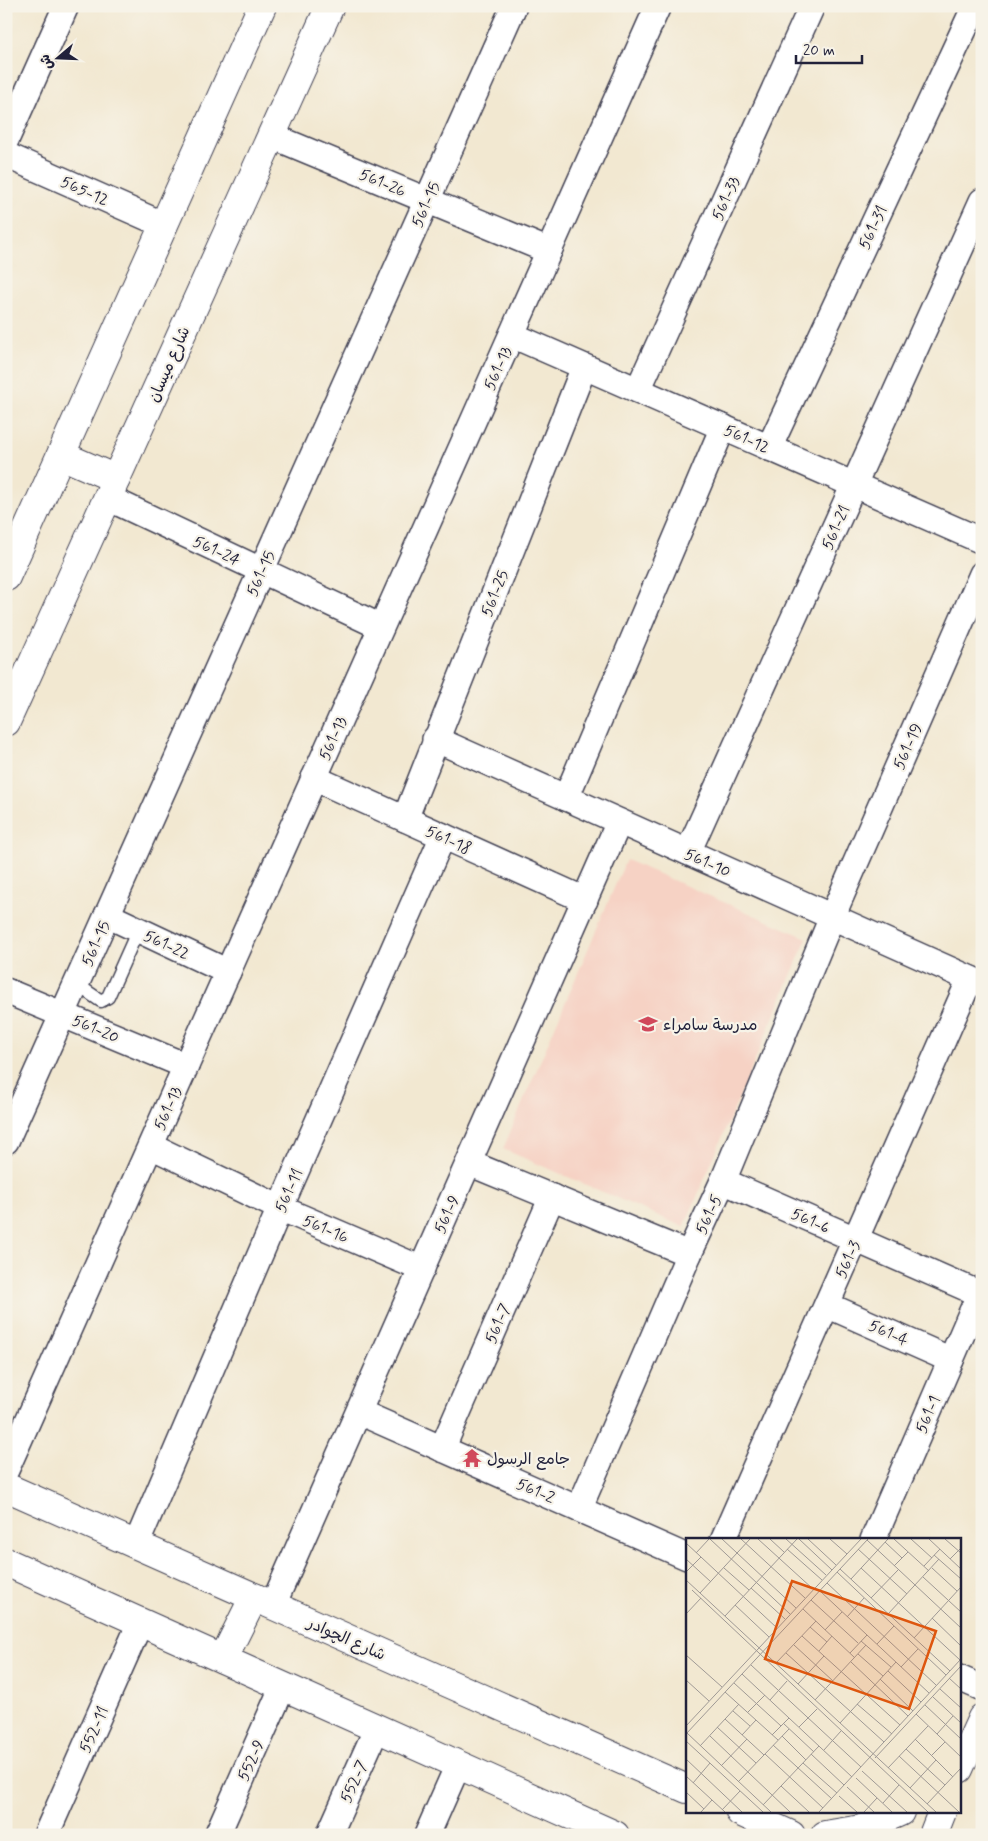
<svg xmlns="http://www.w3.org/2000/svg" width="988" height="1841" font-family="Mynerve,'Playpen Sans Arabic',sans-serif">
  <rect width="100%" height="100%" fill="#f7f3e8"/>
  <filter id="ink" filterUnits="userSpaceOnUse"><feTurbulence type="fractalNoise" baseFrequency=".02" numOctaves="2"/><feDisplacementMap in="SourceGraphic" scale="10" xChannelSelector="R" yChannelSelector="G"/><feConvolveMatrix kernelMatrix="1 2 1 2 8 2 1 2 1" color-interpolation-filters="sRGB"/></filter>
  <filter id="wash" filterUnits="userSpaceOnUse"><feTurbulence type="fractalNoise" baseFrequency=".0096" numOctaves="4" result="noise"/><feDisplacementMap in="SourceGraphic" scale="20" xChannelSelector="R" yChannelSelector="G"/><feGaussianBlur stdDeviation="1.12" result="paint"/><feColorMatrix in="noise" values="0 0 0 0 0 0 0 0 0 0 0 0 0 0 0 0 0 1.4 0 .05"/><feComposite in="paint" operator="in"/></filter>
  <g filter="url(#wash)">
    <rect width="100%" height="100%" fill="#f2e8d1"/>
    <!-- built -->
    <polygon fill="#f6d2c4" points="626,860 807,938 684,1227 503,1149"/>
  </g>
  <g filter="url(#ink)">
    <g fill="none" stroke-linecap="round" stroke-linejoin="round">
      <!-- lane casing -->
      <g stroke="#414052" stroke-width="15">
        <polyline id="lane" points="76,984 101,1001 108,997 138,930"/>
      </g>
      <!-- street casing -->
      <g stroke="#414052" stroke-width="28">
        <g id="street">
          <polyline points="272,136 549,251"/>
          <polyline points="6,140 66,6"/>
          <polyline points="6,155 164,225"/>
          <polyline points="512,335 982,541"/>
          <polyline points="638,390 812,6"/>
          <polyline points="769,448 975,6"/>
          <polyline points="108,498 381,627"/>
          <polyline points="435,739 982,984"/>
          <polyline points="314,778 585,900"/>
          <polyline points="566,798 723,427"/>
          <polyline points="405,819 584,367"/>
          <polyline points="688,852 982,201"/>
          <polyline points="107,915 228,972"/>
          <polyline points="6,991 186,1066"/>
          <polyline points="6,1141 514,6"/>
          <polyline points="151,1146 280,1208 422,1269"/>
          <polyline points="469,1163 689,1254"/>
          <polyline points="723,1181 982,1295"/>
          <polyline points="827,1305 951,1360"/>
          <polyline points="359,1412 687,1557"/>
          <polyline points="442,1449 552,1197"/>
          <polyline points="6,1470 658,6"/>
          <polyline points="579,1509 689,1254 723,1181 832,917 982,574"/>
          <polyline points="723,1540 970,979"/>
          <polyline points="873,1540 982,1288"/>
          <polyline points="136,1545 280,1208 443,836"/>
          <polyline points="273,1605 619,822"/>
          <polyline points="959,1678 982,1688"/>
          <polyline points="46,1835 140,1623"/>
          <polyline points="217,1835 283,1686"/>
          <polyline points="329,1835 377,1728"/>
          <polyline points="427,1835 458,1765"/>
        </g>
      </g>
      <!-- secondary casing -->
      <g stroke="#414052" stroke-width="30">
        <g id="secondary">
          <polyline points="61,455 116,479"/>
          <polyline points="6,577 262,6"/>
          <polyline points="6,722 330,6"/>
          <polyline points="959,1769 982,1718"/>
          <polyline points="933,1835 942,1812"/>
        </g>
      </g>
      <!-- primary casing -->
      <g stroke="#414052" stroke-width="30">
        <g id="primary">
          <polyline points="6,1487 687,1789"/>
          <polyline points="6,1562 615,1835"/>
          <polyline points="223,1659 254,1597"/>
          <polyline points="740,1812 791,1835"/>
          <polyline points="825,1835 861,1829 900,1812"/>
        </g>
      </g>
      <!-- lane -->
      <use href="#lane" stroke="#fff" stroke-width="12"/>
      <!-- street -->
      <use href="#street" stroke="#fff" stroke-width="25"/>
      <!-- secondary -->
      <use href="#secondary" stroke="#fff" stroke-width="28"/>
      <!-- primary -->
      <use href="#primary" stroke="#fff" stroke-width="28"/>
    </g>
  </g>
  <!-- icons -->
  <defs>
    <g id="school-bare" transform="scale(1.5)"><path d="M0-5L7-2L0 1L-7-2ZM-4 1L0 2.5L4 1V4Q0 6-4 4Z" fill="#d1495b" stroke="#f7f3e8" stroke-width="2.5" paint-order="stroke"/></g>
    <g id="temple-bare" transform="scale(1.5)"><path d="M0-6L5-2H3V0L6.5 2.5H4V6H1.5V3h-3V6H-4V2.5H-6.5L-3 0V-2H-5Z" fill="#d1495b" stroke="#f7f3e8" stroke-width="2.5" paint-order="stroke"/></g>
  </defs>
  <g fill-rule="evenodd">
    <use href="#school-bare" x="648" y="1024"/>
    <use href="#temple-bare" x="472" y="1458"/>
  </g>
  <g text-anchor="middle" stroke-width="4.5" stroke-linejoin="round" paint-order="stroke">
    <!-- street labels -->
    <g font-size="16" fill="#22223b" stroke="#f7f3e8">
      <text transform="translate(383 182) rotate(23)" y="6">561-26</text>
      <text transform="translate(85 190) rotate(24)" y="6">565-12</text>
      <text transform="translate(725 198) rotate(-66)" y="6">561-33</text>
      <text transform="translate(425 204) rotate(-66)" y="6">561-15</text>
      <text transform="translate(872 227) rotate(-65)" y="6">561-31</text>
      <text transform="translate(168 364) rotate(-66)" y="6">شارع ميسان</text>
      <text transform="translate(497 368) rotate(-66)" y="6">561-13</text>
      <text transform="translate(747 438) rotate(24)" y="6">561-12</text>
      <text transform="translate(835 527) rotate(-66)" y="6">561-21</text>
      <text transform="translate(217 550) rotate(25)" y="6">561-24</text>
      <text transform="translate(260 573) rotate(-66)" y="6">561-15</text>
      <text transform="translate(494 593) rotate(-68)" y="6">561-25</text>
      <text transform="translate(332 738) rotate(-66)" y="6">561-13</text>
      <text transform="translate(907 746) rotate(-66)" y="6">561-19</text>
      <text transform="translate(449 839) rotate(24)" y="6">561-18</text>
      <text transform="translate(708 862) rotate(24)" y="6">561-10</text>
      <text transform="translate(95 943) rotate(-66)" y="6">561-15</text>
      <text transform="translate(167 944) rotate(25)" y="6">561-22</text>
      <text transform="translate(96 1028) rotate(23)" y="6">561-20</text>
      <text transform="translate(167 1108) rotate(-66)" y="6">561-13</text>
      <text transform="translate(288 1190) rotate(-66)" y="6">561-11</text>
      <text transform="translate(446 1214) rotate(-66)" y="6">561-9</text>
      <text transform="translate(708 1214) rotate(-65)" y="6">561-5</text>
      <text transform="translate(811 1220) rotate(24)" y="6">561-6</text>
      <text transform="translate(326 1228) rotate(23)" y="6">561-16</text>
      <text transform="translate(847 1259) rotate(-66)" y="6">561-3</text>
      <text transform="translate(497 1323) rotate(-67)" y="6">561-7</text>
      <text transform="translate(889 1332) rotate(24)" y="6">561-4</text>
      <text transform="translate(927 1414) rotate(-67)" y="6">561-1</text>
      <text transform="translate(536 1490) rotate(24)" y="6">561-2</text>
      <text transform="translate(347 1638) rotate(24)" y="6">شارع الچوادر</text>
      <text transform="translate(93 1729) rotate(-66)" y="6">552-11</text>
      <text transform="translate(250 1760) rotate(-66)" y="6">552-9</text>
      <text transform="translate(353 1781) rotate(-66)" y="6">552-7</text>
    </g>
    <!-- poi labels -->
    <g font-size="16" fill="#22223b" stroke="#f7f3e8" text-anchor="start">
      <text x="663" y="1030">مدرسة سامراء</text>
      <text x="487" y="1464">جامع الرسول</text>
    </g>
  </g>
  <!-- overview -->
  <g transform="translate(686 1538)">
    <rect width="275" height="275" fill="#f2e8d1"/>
    <path fill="none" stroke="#9f9995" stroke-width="1" d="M24,1L104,76M36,1L110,70M55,1L119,60M72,1L127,51M84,1L98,14M100,1L140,37M113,1L146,32M122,1L150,27M144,1L161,16M208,1L243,33M225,1L246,20M243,1L275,31M259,1L275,15M181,2L275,90M199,4L216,20M0,5L91,90M101,11L136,42M172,11L221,56M10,15L23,1M248,17L275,41M0,21L25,44M264,21L275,10M208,28L222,14M238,28L254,11M38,30L63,52M175,30L274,122M246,30L271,53M154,31L264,133M0,34L15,19M151,34L260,137M237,39L275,74M165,41L202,1M0,42L250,274M141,45L250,147M65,50L99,81M6,52L242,274M134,53L243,155M14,55L64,1M185,60L212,32M125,62L172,105M49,67L83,99M117,71L169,120M0,76L15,60M202,76L253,21M39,78L111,1M161,79L178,60M246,80L275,108M124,89L141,104M139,92L156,74M116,98L214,187M228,100L275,49M175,103L205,129M191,106L208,88M108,107L147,143M133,113L146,98M100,115L198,204M164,115L181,97M172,116L197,138M0,117L36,149M165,124L222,178M90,125L130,83M65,127L175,229M215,129L232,111M202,133L235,164M56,136L166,239M263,140L275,151M194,141L227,173M0,142L23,163M48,145L95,188M112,146L138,118M254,151L275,170M39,154L92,202M247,159L275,185M84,162L101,143M129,162L180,107M171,166L206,196M239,167L275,201M47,173L64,188M62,174L79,157M230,176L275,219M39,181L78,217M97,185L128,214M154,185L210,124M0,188L175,1M31,189L70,225M113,189L131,171M1,195L85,274M0,196L182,1M251,196L267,178M56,197L70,182M86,197L103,180M24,198L104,274M96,198L120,222M229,201L267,239M0,203L77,274M87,207L146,261M14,208L53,166M220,211L259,247M138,212L155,193M79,216L137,270M125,216L158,247M213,218L273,274M245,218L259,204M189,220L275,128M0,221L56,274M117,225L151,255M35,228L61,201M202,230L242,188M176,233L221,274M0,238L39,274M170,240L206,274M52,244L103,191M7,245L24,225M95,248L123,274M161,249L188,274M224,250L250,222M0,254L18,271M153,258L171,274M197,265L213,247M241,266L275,230M77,267L133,208M36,272L54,253M15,274L26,262M133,274L275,121M178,274L191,260"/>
    <path fill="#de560e" fill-opacity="0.15" stroke="#de560e" stroke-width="2.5" d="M106,43L250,93L223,171L79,121Z"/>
    <rect width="275" height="275" fill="none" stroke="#22223b" stroke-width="2.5"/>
  </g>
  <!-- margin -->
  <rect width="988" height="1841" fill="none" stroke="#f7f3e8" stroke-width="25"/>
  <!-- north arrow -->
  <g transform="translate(58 58) rotate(251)" stroke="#f7f3e8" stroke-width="4" paint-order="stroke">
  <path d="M0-4L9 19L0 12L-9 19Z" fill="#22223b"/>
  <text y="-8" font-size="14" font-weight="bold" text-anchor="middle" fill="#22223b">ش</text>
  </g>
  <!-- scale -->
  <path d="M796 55v8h66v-8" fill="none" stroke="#22223b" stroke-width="2.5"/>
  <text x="803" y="55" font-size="15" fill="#22223b" stroke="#f7f3e8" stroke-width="4" paint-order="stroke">20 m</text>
</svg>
